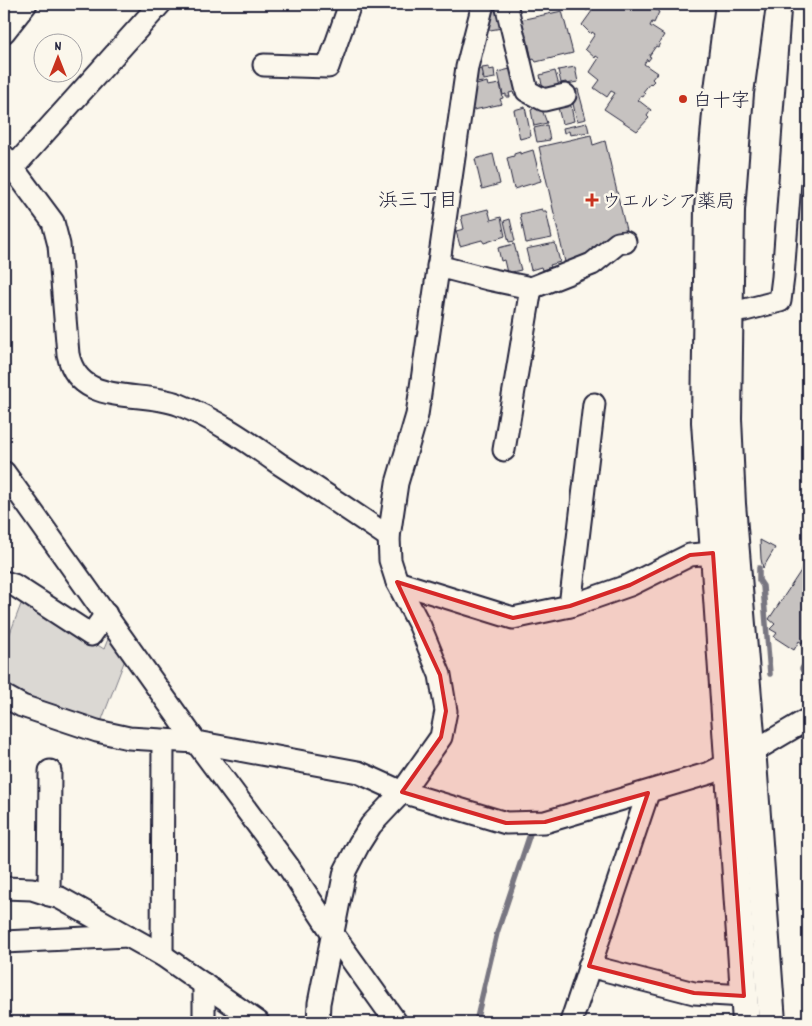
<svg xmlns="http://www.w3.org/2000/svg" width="812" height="1026" font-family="Dekko,'Klee One',sans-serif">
  <rect width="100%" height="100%" fill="#fbf7ec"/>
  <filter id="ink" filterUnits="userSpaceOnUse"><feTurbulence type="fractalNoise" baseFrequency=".02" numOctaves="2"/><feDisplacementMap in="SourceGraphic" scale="10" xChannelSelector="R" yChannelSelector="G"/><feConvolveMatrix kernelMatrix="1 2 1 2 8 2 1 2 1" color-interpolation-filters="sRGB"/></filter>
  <g filter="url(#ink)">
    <!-- green -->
    <polygon fill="#dbd8d3" stroke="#7e7d87" points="23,599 104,649 110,634 126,657 101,722 43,703 4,683 4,649"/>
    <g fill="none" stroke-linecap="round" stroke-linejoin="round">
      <!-- stream -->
      <g stroke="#787681" stroke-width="5.5">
        <polyline points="759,568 759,580 763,586 770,674"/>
        <polyline points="808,659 802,669 808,678"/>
        <polyline points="476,1022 497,933 532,828"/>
      </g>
    </g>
    <!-- building -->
    <g fill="#c6c2c0" stroke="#22223b">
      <polygon points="489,4 501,4 502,28 484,31"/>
      <polygon points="581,4 647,4 659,12 654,23 652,22 650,26 664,35 659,43 660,43 658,47 656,46 649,56 651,57 648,61 647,59 644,64 657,73 652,79 654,81 651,84 650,83 643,92 645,94 643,97 641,96 638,100 651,110 647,116 649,118 637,131 604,109 615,93 611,91 607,97 594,88 600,80 590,72 599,58 596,56 595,58 585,49 595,34 592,32 591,34 582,25 592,11 588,9 587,11"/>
      <polygon points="562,11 573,53 536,62 534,59 532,60 527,37 525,38 520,20"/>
      <polygon points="489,67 489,70 494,69 495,78 484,80 482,68"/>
      <polygon points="575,67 578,82 566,84 566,82 561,83 558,70"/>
      <polygon points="514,68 517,95 514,95 513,92 509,93 510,97 506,97 506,94 503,95 498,72"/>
      <polygon points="481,69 483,82 476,83 474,70"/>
      <polygon points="555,71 559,86 543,90 540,75"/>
      <polygon points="487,82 488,86 500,84 503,98 500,99 502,104 469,111 469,87"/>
      <polygon points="578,89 586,119 577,121 570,91"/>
      <polygon points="568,105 571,106 574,121 562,124 558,107"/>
      <polygon points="533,106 541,107 547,123 534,126 531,110 533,109"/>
      <polygon points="525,107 531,136 520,139 514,110"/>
      <polygon points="587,123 589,132 570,135 569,131 564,133 563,128"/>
      <polygon points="547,125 550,140 537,142 534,128"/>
      <polygon points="591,135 593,145 605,141 626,230 620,231 621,238 612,243 592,247 594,251 565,270 563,263 565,262 539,147"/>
      <polygon points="533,150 541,181 514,189 507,158 514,156 514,154 520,152 520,154"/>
      <polygon points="493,154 500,184 482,189 475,159"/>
      <polygon points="488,209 491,220 501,217 505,236 484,243 482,240 460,246 456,231 464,229 461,216"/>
      <polygon points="542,209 542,211 546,211 552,238 526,243 520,214"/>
      <polygon points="510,219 515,241 509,242 504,221"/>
      <polygon points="555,243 560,262 550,265 551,267 542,270 541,267 531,270 526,249"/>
      <polygon points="514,244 521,270 507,273 504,260 501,261 498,248"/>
      <polygon points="760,540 775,548 763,568 761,559"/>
      <polygon points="808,560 808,633 802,643 799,641 794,650 774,637 777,633 770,629 775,624 769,619"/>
    </g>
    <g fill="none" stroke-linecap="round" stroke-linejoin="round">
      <!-- minor casing -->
      <g stroke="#22223b" stroke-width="25">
        <g id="minor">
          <polyline points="506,4 527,91 544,100 565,95"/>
          <polyline points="4,32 26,4"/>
          <polyline points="264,65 328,67 350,4"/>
          <path d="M4,156L53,222L59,245L68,354C79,408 140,389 180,405C215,419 247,441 278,463C315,487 352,512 389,537"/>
          <polyline points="13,168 160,4"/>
          <polyline points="438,266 488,279 531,288 592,264 618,243 625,242"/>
          <polyline points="729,312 745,310 780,301 783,277 803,4"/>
          <polyline points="504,450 531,288"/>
          <polyline points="4,472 196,742 288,866 333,934 396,1022"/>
          <polyline points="4,582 14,585 91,635 106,614"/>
          <polyline points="397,582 513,618 570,606 630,585 690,555 713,553"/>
          <polyline points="570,606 594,404"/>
          <polyline points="4,696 22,706 97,731 129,738 196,742 358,772 402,792 506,823 545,822 710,773 752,752 808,719"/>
          <polyline points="4,888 32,889 60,898 162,955 258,1022"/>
          <polyline points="49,895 50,771"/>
          <polyline points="4,942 128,936"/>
          <polyline points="162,955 163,741"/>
          <polyline points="589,966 694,993 744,996"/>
          <polyline points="204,984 204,1022"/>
          <polyline points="318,1022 319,1003 345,871 359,844 371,825 402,792 441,737 446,711 440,675 420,626 397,582 390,560 389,537 397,483 417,415 467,67 483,4"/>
          <polyline points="571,1022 648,793"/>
        </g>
      </g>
      <!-- tertiary casing -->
      <g stroke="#22223b" stroke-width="30">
        <g id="tertiary">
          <polyline points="729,4 718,90 708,208 705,422 746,1022"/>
          <polyline points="752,4 740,93 731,210 728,419 732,504 751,734 772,1022"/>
        </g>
      </g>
      <!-- minor -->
      <use href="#minor" stroke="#fbf7ec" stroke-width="21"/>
      <!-- tertiary -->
      <use href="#tertiary" stroke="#fbf7ec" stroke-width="26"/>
    </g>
  </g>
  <!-- marked area -->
  <path fill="#d62828" fill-opacity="0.2" stroke="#d62828" stroke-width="4" stroke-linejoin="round" d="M713,553L744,996L694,993L589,966L648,793L545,822L506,823L402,792L441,737L446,711L440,675L397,582L513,618L570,606L630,585L690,555Z"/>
  <!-- markers -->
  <g fill="#c8321e" stroke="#fbf7ec" stroke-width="2">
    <circle cx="683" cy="99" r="5"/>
    <path d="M589.5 192.5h5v5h5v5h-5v5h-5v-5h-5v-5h5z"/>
  </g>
  <g text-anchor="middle" stroke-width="5" stroke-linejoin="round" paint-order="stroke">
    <!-- poi labels -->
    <g font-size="19" fill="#22223b" stroke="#fbf7ec" text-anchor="start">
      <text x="693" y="106">白十字</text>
      <text x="602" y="207">ウエルシア薬局</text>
    </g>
    <!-- neighbourhood labels -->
    <g font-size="20" fill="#22223b" stroke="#fbf7ec">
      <text x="418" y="206">浜三丁目</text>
    </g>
  </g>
  <!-- margin -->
  <rect width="812" height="1026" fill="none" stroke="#fbf7ec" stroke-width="20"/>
  <rect x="10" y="10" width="792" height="1006" fill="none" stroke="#22223b" stroke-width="2" filter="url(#ink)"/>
  <!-- north arrow -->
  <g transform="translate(58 58)"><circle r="24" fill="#fbf7ec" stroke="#a4a2a5"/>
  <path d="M0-4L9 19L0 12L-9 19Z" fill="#c8321e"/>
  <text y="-8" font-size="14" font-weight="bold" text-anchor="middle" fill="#22223b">N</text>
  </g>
</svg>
